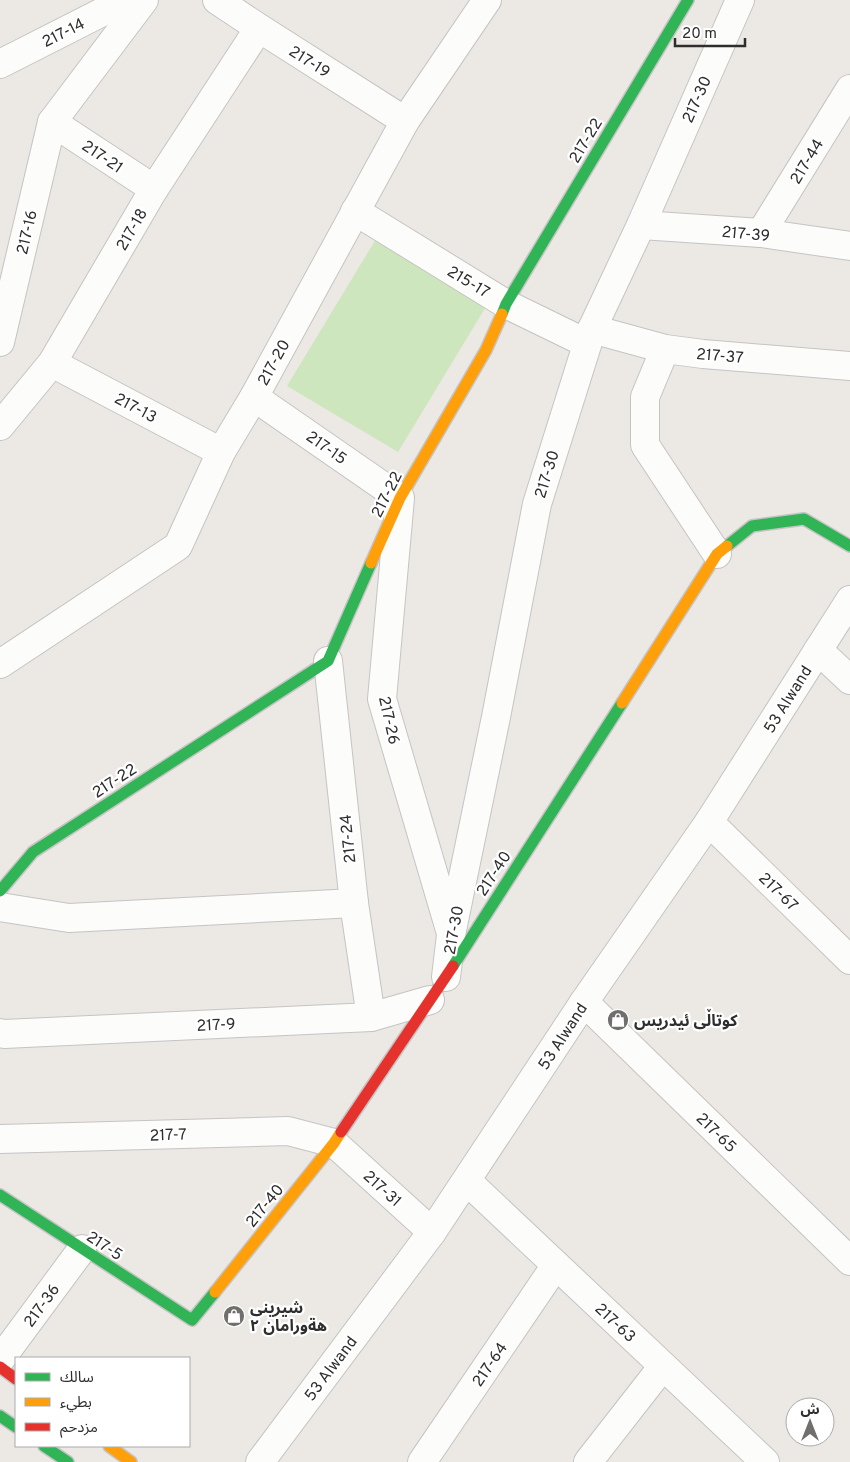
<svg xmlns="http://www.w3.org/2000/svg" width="850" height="1462" font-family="Overpass,'Noto Sans Arabic',sans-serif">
  <rect width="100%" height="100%" fill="#ece8e4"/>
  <!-- green -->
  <polygon fill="#cee6be" points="376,239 487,305 398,452 287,386"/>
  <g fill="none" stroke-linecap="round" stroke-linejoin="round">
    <!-- street casing -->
    <g stroke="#c5c4c5" stroke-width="30">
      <g id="street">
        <polyline points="217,0 259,28 405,121"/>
        <polyline points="0,64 126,0"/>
        <polyline points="52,122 154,189"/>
        <polyline points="355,211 506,304 586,343"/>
        <polyline points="641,225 761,233 850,246"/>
        <polyline points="761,233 850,89"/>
        <polyline points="592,329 665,349 703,354 850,366"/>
        <polyline points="0,342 52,122 144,0"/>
        <polyline points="665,349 645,397 645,445 717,554"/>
        <polyline points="52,363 221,452"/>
        <polyline points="254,397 400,498 382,699 450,930"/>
        <polyline points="0,426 52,363 154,189 259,28"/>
        <polyline points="818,650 850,680"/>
        <polyline points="328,661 354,903 371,1017"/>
        <polyline points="0,664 178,546 221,452 254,397 405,121 487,0"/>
        <polyline points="709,822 850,960"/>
        <polyline points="0,907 69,918 354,903"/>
        <polyline points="446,977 451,935 496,717 537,504 592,329 641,225 740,0"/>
        <polyline points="584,1002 850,1261"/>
        <polyline points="0,1033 4,1034 371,1017 430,1000"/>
        <polyline points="0,1139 288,1131 334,1143 432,1232"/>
        <polyline points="467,1181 765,1462"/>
        <polyline points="0,1360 82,1249"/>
        <polyline points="260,1462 432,1232 584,1002 709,822 850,600"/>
        <polyline points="422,1462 556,1265"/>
        <polyline points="588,1462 663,1366"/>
      </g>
    </g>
    <!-- fast casing -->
    <g stroke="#c5c4c5" stroke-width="14">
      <g id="fast">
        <polyline points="502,314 506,304 688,0"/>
        <polyline points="727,546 752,526 804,519 850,546"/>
        <polyline points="0,891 33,852 328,661 371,563"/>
        <polyline points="453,966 622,703"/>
        <polyline points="0,1195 192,1320 215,1292"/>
        <polyline points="0,1416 16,1427"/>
        <polyline points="44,1446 68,1462"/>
      </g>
    </g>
    <!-- slow casing -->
    <g stroke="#c5c4c5" stroke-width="14">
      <g id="slow">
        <polyline points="371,563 400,498 486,350 502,314"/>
        <polyline points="622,703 717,554 727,546"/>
        <polyline points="215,1292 334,1143 341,1132"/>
        <polyline points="109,1446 131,1462"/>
      </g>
    </g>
    <!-- jam casing -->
    <g stroke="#c5c4c5" stroke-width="14">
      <g id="jam">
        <polyline points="341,1132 453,966"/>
        <polyline points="0,1367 16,1379"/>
      </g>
    </g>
    <!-- street -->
    <use href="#street" stroke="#fcfcfb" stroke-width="28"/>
    <!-- fast -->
    <use href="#fast" stroke="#30b455" stroke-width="11"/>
    <!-- slow -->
    <use href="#slow" stroke="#ff9f0a" stroke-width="11"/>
    <!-- jam -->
    <use href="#jam" stroke="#e5322d" stroke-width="11"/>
  </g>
  <!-- icons -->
  <defs>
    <g id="shop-disc" transform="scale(1.125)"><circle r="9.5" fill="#706f6e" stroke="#fff"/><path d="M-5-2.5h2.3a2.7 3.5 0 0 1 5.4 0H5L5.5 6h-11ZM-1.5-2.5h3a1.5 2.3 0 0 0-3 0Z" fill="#fff"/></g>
  </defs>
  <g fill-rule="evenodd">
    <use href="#shop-disc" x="618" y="1020"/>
    <use href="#shop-disc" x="234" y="1316"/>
  </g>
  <g text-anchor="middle" stroke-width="4.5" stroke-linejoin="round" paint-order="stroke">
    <!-- street labels -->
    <g font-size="16" fill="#2e2e2e" stroke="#fff">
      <text transform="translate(63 32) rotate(-27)" y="6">217-14</text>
      <text transform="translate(310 61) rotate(32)" y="6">217-19</text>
      <text transform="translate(696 99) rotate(-66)" y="6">217-30</text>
      <text transform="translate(585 140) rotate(-59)" y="6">217-22</text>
      <text transform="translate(103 156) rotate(34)" y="6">217-21</text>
      <text transform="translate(806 161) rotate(-59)" y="6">217-44</text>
      <text transform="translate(131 229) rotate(-60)" y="6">217-18</text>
      <text transform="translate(26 232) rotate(-77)" y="6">217-16</text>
      <text transform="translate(746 233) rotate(5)" y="6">217-39</text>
      <text transform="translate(469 281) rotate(31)" y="6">215-17</text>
      <text transform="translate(720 355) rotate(5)" y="6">217-37</text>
      <text transform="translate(273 362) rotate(-61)" y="6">217-20</text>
      <text transform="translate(136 407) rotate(28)" y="6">217-13</text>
      <text transform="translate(327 447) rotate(35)" y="6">217-15</text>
      <text transform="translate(546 474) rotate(-73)" y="6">217-30</text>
      <text transform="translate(386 494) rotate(-63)" y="6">217-22</text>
      <text transform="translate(787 699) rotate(-58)" y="6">53 Alwand</text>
      <text transform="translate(390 720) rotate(77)" y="6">217-26</text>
      <text transform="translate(114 780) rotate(-33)" y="6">217-22</text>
      <text transform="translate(347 839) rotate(-96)" y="6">217-24</text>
      <text transform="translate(493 873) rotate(-57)" y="6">217-40</text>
      <text transform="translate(779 891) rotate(44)" y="6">217-67</text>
      <text transform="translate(453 930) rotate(-80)" y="6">217-30</text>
      <text transform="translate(216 1024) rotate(-3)" y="6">217-9</text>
      <text transform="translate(562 1036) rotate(-57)" y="6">53 Alwand</text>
      <text transform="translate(717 1132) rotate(44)" y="6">217-65</text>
      <text transform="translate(168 1134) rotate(-2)" y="6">217-7</text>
      <text transform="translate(383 1188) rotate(42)" y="6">217-31</text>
      <text transform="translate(264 1205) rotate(-51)" y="6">217-40</text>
      <text transform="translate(105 1245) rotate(33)" y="6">217-5</text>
      <text transform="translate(41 1305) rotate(-54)" y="6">217-36</text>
      <text transform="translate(616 1322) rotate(43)" y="6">217-63</text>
      <text transform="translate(489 1364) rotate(-56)" y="6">217-64</text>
      <text transform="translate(330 1368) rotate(-53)" y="6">53 Alwand</text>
    </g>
    <!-- poi labels -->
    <g font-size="16" font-weight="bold" fill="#2e2e2e" stroke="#fff" text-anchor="start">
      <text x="634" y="1026">کوتاڵی ئیدریس</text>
      <text x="250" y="1313">شیرینی<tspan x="250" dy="18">هةورامان ٢</tspan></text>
    </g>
  </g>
  <!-- legend -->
  <rect x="15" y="1357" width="175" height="90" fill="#ffffff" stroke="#ababab"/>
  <rect x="25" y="1373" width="25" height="8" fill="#30b455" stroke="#ababab"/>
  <text x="60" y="1382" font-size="15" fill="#2e2e2e">سالك</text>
  <rect x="25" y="1398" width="25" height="8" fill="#ff9f0a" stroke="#ababab"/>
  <text x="60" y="1407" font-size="15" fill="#2e2e2e">بطيء</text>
  <rect x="25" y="1423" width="25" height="8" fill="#e5322d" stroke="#ababab"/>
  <text x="60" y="1432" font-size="15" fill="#2e2e2e">مزدحم</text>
  <!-- north arrow -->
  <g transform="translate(810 1422)"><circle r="24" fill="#ffffff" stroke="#ababab"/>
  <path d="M0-4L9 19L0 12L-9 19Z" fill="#706f6e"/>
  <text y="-8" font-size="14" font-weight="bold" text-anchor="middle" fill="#2e2e2e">ش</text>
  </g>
  <!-- scale -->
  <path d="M675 38v8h70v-8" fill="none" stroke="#2e2e2e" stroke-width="2.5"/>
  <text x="682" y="38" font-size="15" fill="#2e2e2e" stroke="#ffffff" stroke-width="4" paint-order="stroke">20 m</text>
</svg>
